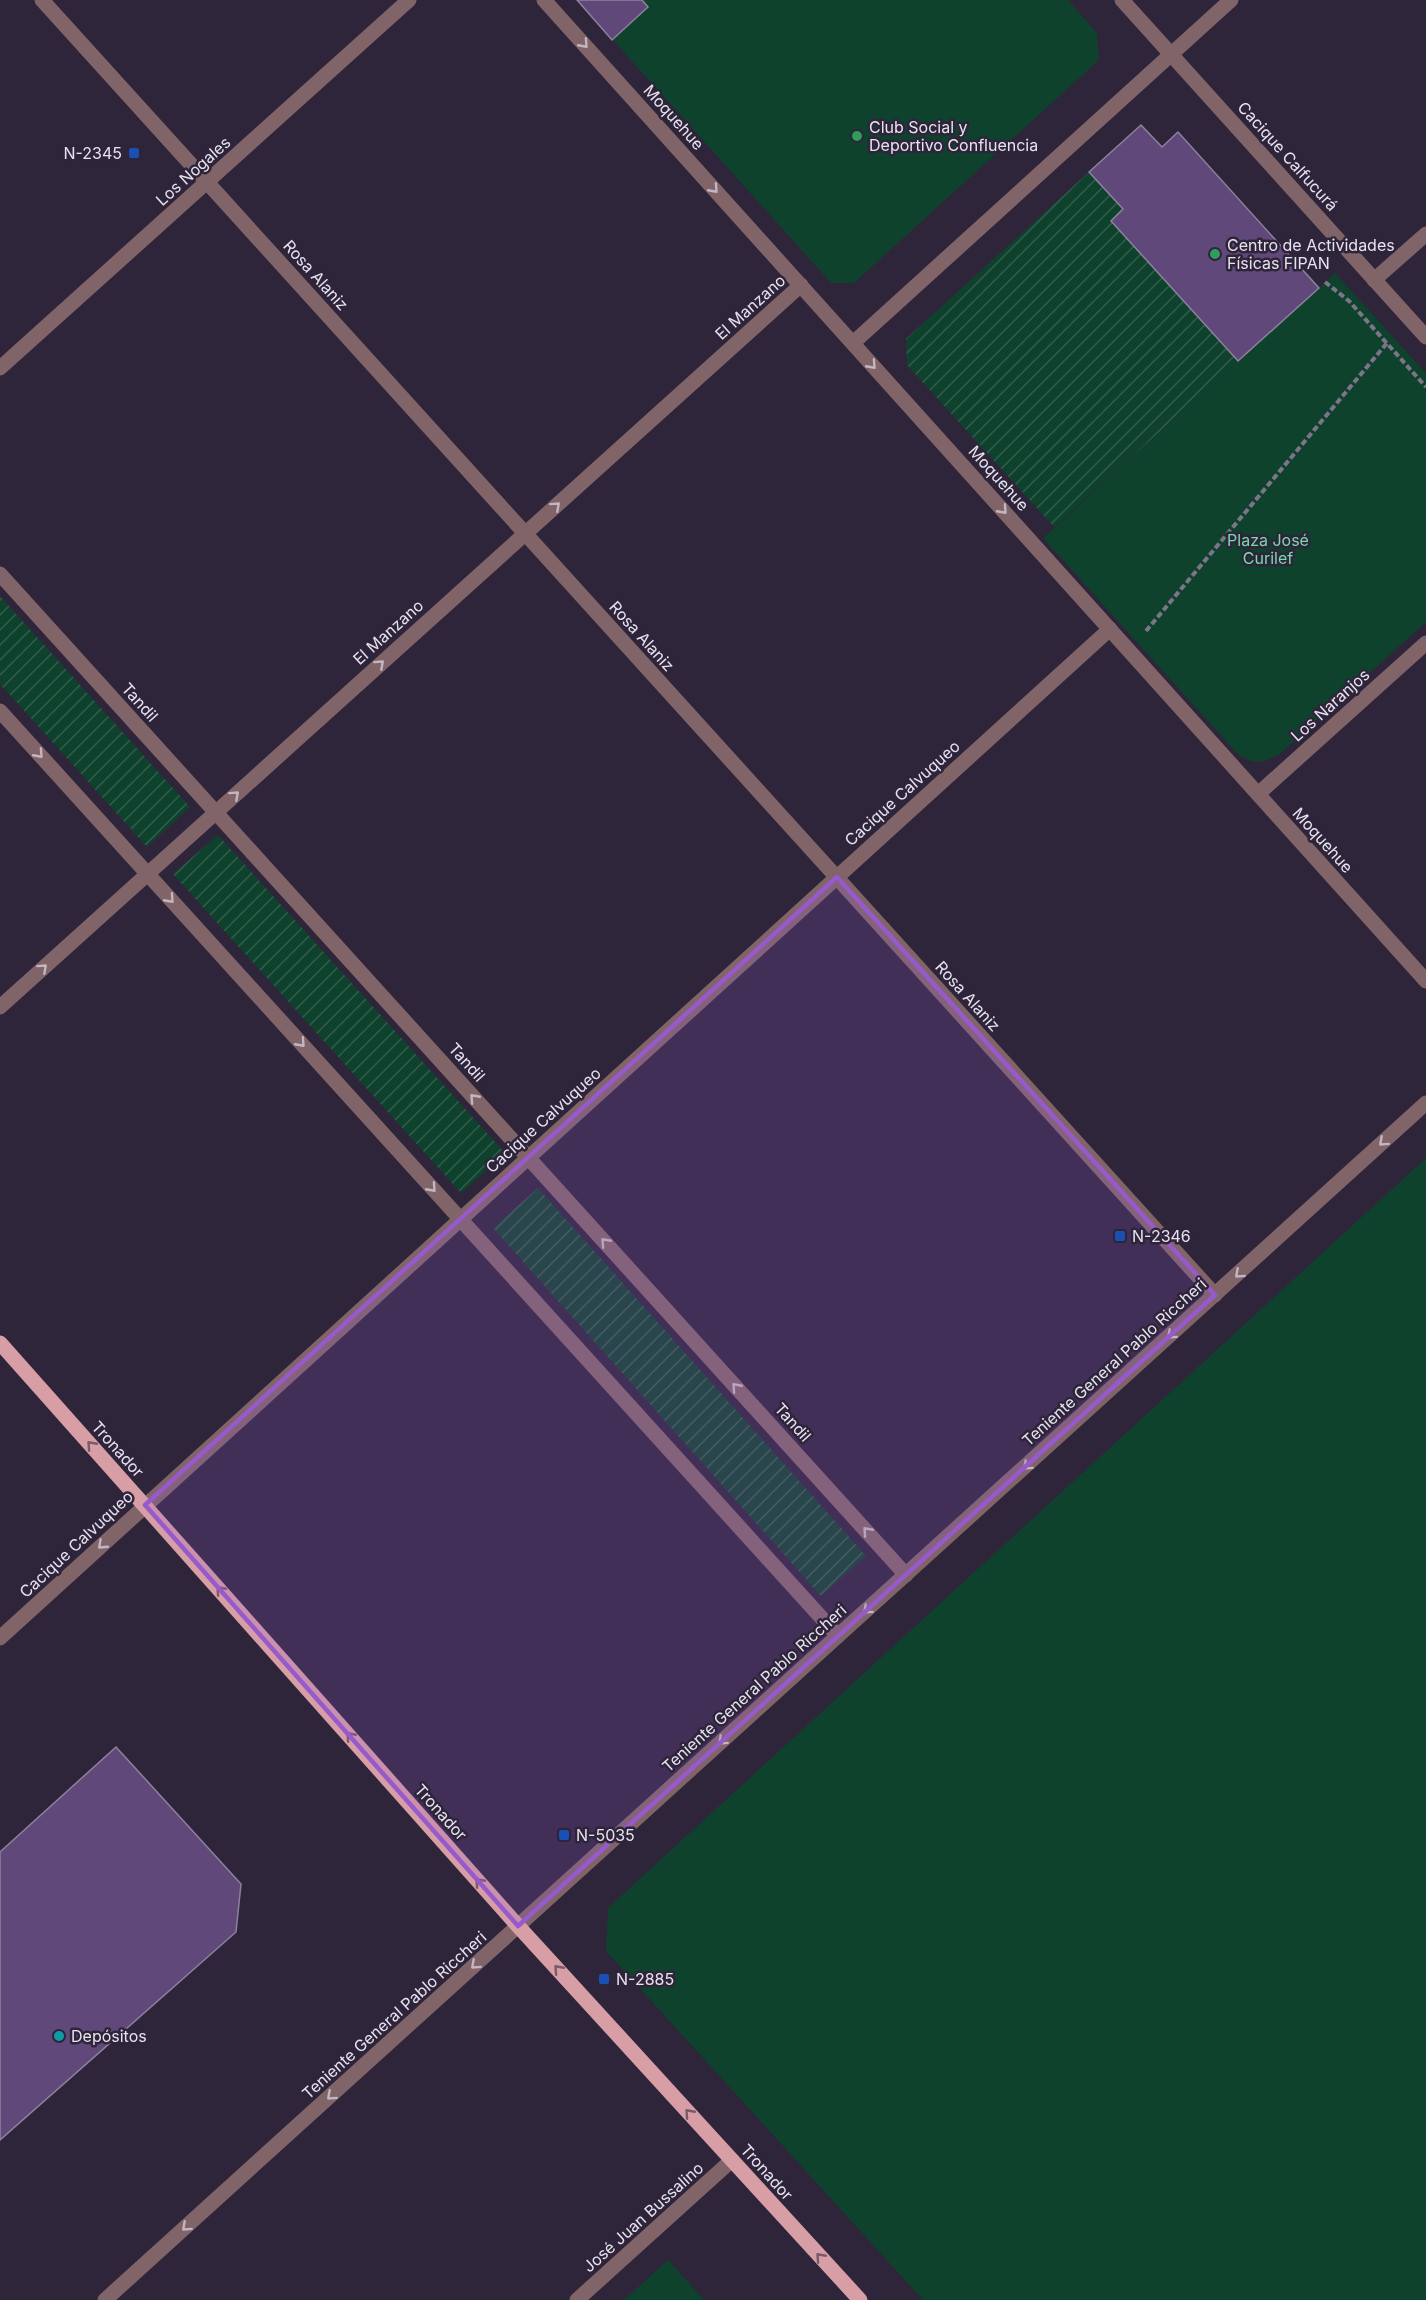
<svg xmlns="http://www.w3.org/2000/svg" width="1426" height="2300" font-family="Inter,sans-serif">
  <defs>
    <pattern id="garden-furrows" width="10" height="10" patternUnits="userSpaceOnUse" patternTransform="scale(1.5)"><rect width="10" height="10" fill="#0f422d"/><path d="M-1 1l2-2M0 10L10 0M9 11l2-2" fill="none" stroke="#325d4c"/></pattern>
  </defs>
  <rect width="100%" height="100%" fill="#2e253a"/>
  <!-- green -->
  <g fill="#0f422d">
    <polygon points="577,0 1068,0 1097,33 1099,60 854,283 831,283"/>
    <path d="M1335,273L1426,373V622L1282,752C1265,764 1251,766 1235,751L1043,538Z"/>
    <polygon points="1426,1158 1426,2300 923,2300 606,1951 608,1908"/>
    <polygon points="668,2260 704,2300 624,2300"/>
  </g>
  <!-- garden -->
  <g fill="url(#garden-furrows)">
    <polygon points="1089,172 1123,209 1111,221 1238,361 1054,527 907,365 906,339"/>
    <polygon points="0,596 190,807 147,847 0,684"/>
    <polygon points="218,835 505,1153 461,1193 173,874"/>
    <polygon points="538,1188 866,1556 821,1596 493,1228"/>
  </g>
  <!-- building -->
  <g fill="#60497a" stroke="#8d829c" stroke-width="1.5">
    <polygon points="577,0 642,0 648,7 612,40"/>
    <polygon points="1141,125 1162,147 1178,132 1319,288 1238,361 1111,221 1123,209 1089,172"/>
    <polygon points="116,1747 241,1884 236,1932 0,2140 0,1852"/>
  </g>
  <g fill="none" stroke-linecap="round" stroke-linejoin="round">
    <!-- path -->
    <g stroke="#7d7587" stroke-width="4" stroke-dasharray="6 3" stroke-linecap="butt">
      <polyline points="1325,282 1349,301 1426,387"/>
      <polyline points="1146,631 1387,343"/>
    </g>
    <!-- minor -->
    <g stroke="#816468" stroke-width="15">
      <polyline points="42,0 1215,1295"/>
      <polyline points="544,0 1426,981"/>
      <polyline points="1122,0 1426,337"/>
      <polyline points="1374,280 1426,234"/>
      <polyline points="853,343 1231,0"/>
      <polyline points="0,368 409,0"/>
      <polyline points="0,574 906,1575"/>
      <polyline points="0,711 838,1636"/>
      <polyline points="1258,794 1426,643"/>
      <polyline points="0,1007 801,285"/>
      <polyline points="0,1638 1110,629"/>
      <polyline points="105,2300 1426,1103"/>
      <polyline points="577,2300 732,2160"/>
    </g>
    <!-- major -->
    <polyline stroke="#d79ea5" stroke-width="15" points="0,1343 518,1926 860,2300"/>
  </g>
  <!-- one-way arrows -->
  <defs><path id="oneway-chevron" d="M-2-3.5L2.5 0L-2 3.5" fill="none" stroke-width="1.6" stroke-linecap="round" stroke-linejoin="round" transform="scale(1.5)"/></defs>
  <g stroke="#c3b6c0">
    <use href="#oneway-chevron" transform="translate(584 44) rotate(48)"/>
    <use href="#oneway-chevron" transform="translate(714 189) rotate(48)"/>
    <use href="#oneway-chevron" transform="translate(872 365) rotate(48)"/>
    <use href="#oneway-chevron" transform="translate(556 506) rotate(-42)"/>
    <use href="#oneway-chevron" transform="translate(1003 510) rotate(48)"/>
    <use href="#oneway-chevron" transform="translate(380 664) rotate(-42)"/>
    <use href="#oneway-chevron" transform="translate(39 754) rotate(48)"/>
    <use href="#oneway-chevron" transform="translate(235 795) rotate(-42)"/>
    <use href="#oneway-chevron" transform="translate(170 899) rotate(48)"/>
    <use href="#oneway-chevron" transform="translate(43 968) rotate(-42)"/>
    <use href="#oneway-chevron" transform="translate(301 1043) rotate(48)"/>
    <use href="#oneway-chevron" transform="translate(474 1098) rotate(-132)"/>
    <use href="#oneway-chevron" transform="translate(1383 1142) rotate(138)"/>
    <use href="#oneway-chevron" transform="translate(432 1188) rotate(48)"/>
    <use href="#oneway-chevron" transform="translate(605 1242) rotate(-132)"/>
    <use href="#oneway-chevron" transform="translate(1239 1274) rotate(138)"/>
    <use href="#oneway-chevron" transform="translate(1171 1335) rotate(138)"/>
    <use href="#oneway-chevron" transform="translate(736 1387) rotate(-132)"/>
    <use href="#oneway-chevron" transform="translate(1027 1466) rotate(138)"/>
    <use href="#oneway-chevron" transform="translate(867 1531) rotate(-132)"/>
    <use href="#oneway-chevron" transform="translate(102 1545) rotate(137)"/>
    <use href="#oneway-chevron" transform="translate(867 1610) rotate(138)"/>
    <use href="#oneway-chevron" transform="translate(722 1741) rotate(138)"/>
    <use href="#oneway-chevron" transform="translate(475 1965) rotate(138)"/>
    <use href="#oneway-chevron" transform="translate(331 2096) rotate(138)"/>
    <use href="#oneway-chevron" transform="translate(186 2227) rotate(138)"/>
  </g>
  <g stroke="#7a5b6a">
    <use href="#oneway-chevron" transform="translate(91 1445) rotate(-132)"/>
    <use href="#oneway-chevron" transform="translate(220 1590) rotate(-132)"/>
    <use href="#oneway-chevron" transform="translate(350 1736) rotate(-132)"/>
    <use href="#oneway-chevron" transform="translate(479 1882) rotate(-132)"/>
    <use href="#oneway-chevron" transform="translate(558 1969) rotate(-132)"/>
    <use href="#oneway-chevron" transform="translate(689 2113) rotate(-132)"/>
    <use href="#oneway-chevron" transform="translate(820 2257) rotate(-132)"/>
  </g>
  <!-- marked area -->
  <path fill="#965acb" fill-opacity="0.2" stroke="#965acb" stroke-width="4.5" stroke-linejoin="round" d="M837,877L1215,1295L518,1926L145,1505Z"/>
  <!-- markers -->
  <g fill="#2e9e5b" stroke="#2e253a" stroke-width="2">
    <circle cx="857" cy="136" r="6"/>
    <circle cx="1215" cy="254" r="6"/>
  </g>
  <g fill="#1a4fb4" stroke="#2e253a" stroke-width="2">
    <rect x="128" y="147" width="12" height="12" rx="3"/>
    <rect x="1114" y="1230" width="12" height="12" rx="3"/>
    <rect x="558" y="1829" width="12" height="12" rx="3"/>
    <rect x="598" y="1973" width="12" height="12" rx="3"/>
  </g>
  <circle fill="#0f9aa8" stroke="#2e253a" stroke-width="2" cx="59" cy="2036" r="6"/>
  <g text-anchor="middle" stroke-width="5" stroke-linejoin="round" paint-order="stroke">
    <!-- street labels -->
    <g font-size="16" fill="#e7e2f0" stroke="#2e253a">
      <text transform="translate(674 117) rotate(48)" y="6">Moquehue</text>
      <text transform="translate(1288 156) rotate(48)" y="6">Cacique Calfucurá</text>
      <text transform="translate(193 171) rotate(-42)" y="6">Los Nogales</text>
      <text transform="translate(316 275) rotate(48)" y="6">Rosa Alaniz</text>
      <text transform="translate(750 307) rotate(-42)" y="6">El Manzano</text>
      <text transform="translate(999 478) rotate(48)" y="6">Moquehue</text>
      <text transform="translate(388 632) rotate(-42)" y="6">El Manzano</text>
      <text transform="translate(642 636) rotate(48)" y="6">Rosa Alaniz</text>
      <text transform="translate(140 702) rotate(48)" y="6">Tandil</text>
      <text transform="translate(1330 705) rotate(-42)" y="6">Los Naranjos</text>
      <text transform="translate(902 793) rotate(-42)" y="6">Cacique Calvuqueo</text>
      <text transform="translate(1323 840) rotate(48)" y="6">Moquehue</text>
      <text transform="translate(968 996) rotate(48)" y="6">Rosa Alaniz</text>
      <text transform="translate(467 1062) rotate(48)" y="6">Tandil</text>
      <text transform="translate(543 1120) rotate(-42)" y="6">Cacique Calvuqueo</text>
      <text transform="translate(1114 1362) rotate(-42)" y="6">Teniente General Pablo Riccheri</text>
      <text transform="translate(793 1422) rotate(48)" y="6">Tandil</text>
      <text transform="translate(118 1449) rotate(48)" y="6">Tronador</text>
      <text transform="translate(76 1544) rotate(-43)" y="6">Cacique Calvuqueo</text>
      <text transform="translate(754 1688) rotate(-42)" y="6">Teniente General Pablo Riccheri</text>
      <text transform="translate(441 1812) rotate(48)" y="6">Tronador</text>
      <text transform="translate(394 2015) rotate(-42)" y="6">Teniente General Pablo Riccheri</text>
      <text transform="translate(767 2172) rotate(48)" y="6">Tronador</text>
      <text transform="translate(643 2217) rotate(-42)" y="6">José Juan Bussalino</text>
    </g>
    <!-- poi labels -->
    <g font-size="16" fill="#e7e2f0" stroke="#2e253a" text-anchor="start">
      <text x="869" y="133">Club Social y<tspan x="869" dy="18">Deportivo Confluencia</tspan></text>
      <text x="122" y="159" text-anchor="end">N-2345</text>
      <text x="1227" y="251">Centro de Actividades<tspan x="1227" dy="18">Físicas FIPAN</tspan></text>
      <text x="1132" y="1242">N-2346</text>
      <text x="576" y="1841">N-5035</text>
      <text x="616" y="1985">N-2885</text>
      <text x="71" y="2042">Depósitos</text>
    </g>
    <!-- park labels -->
    <g font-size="16" fill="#79d8ac" stroke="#2e253a">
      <text x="1268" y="546">Plaza José<tspan x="1268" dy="18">Curilef</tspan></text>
    </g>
  </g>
</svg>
